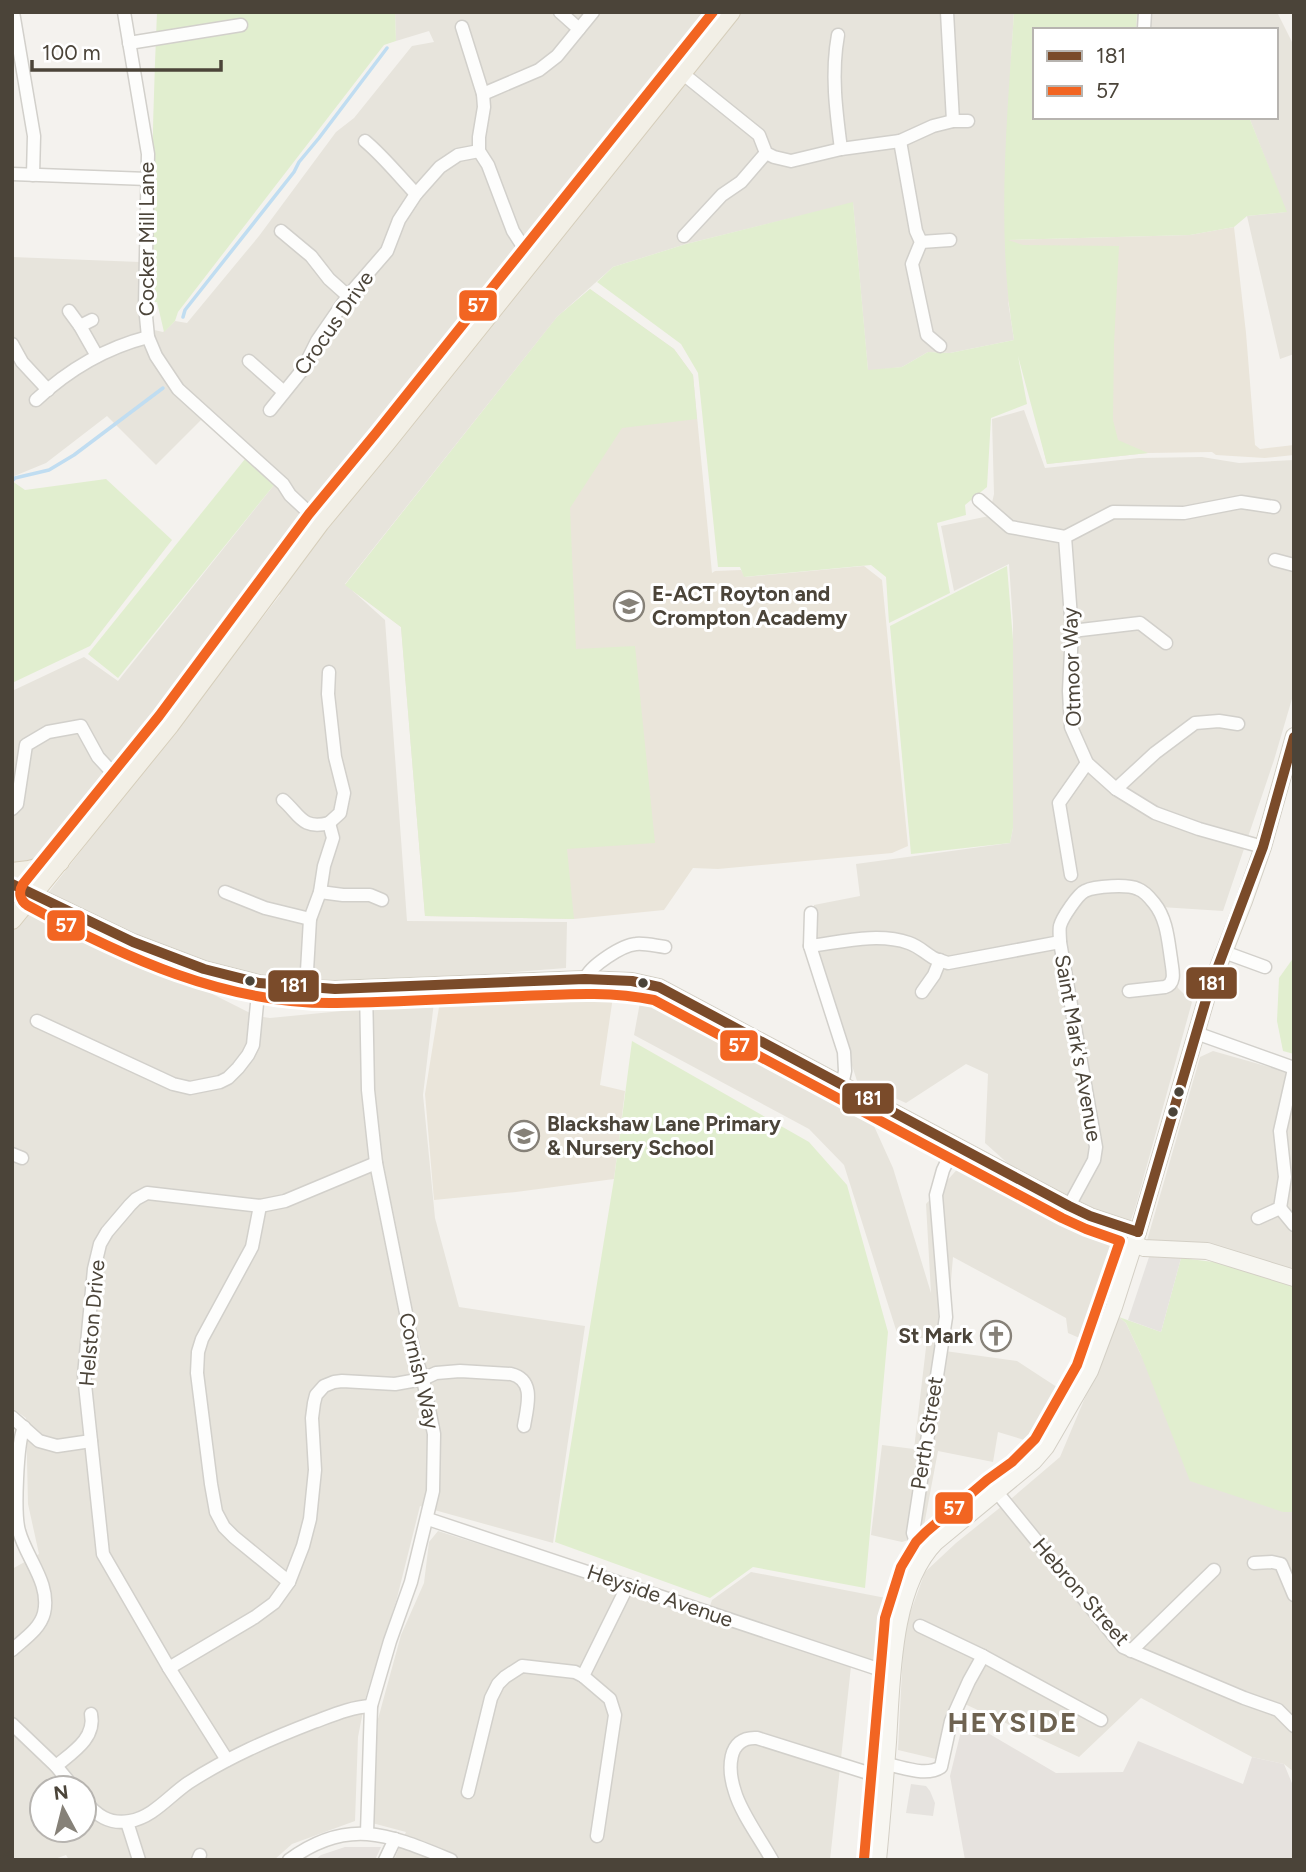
<svg xmlns="http://www.w3.org/2000/svg" width="1306" height="1872" font-family="Figtree,sans-serif">
  <rect width="100%" height="100%" fill="#f4f2ee"/>
  <!-- residential -->
  <g fill="#e7e4dc" fill-rule="evenodd">
    <polygon points="395,12 1014,12 1011,60 1008,301 1014,340 950,353 928,352 902,367 868,371 853,203 686,244 613,267 557,317 345,584 385,620 407,921 567,922 566,968 350,985 215,968 45,897 280,595 263,581 12,909 12,691 84,657 118,681 274,485 201,420 156,465 107,416 46,463 12,477 12,257 140,262 141,327 163,332 175,321 187,323 259,236 336,132 354,118 412,46 434,42 429,31 396,41"/>
    <polygon points="1137,12 1277,12 1294,46 1294,354 1280,359 1247,216 1286,212 1249,117 1276,117 1276,30 1136,30"/>
    <polygon points="1024,410 1045,468 1139,458 1202,457 1239,463 1294,460 1294,692 1274,760 1223,911 1161,907 1178,988 1192,1002 1136,1205 1091,1343 1068,1333 1066,1318 953,1257 945,1351 1017,1361 1069,1395 1031,1442 998,1432 993,1462 938,1451 922,1536 902,1542 871,1535 882,1445 914,1449 927,1339 897,1333 844,1165 809,1129 634,1035 641,997 869,1115 893,1168 931,1293 926,1204 962,1164 1006,1188 1013,1168 985,1143 988,1074 966,1064 906,1103 857,1081 816,953 814,905 860,896 856,864 1010,843 1013,828 1013,623 1009,564 954,591 941,526 989,516 994,494 992,419"/>
    <path d="M32,903L256,1016L270,1018L434,1002L423,1095L435,1218L459,1307L585,1326L553,1543L420,1506L397,1598L366,1696L358,1737L355,1821L292,1844L274,1860H69L66,1855L52,1860H12V1569L39,1554L28,1504L26,1418L12,1408V928ZM42,1788H84V1830H42Z"/>
    <polygon points="1213,1051 1294,1074 1294,1273 1146,1244 1200,1057"/>
    <polygon points="1119,1317 1126,1323 1141,1355 1283,1512 1294,1512 1294,1772 1284,1764 1252,1757 1141,1698 1079,1757 954,1699 939,1752 936,1759 898,1750 904,1630 925,1572 956,1543 1012,1498 1060,1457"/>
    <polygon points="438,1531 638,1594 705,1621 712,1600 751,1572 891,1599 880,1670 852,1657 830,1860 394,1860 406,1832 372,1823 378,1719 401,1635 424,1583 429,1542"/>
  </g>
  <!-- industrial -->
  <g fill="#e6e2de">
    <polygon points="964,1719 1056,1773 1123,1772 1138,1741 1243,1784 1252,1757 1284,1764 1294,1788 1294,1860 965,1860 950,1776"/>
    <polygon points="345,1847 381,1847 375,1860 315,1860 321,1855"/>
  </g>
  <!-- education -->
  <g fill="#eae5da">
    <polygon points="1234,227 1246,333 1255,445 1260,449 1294,445 1294,455 1265,458 1216,455 1212,452 1148,453 1047,464 1008,301 1005,240 1190,235"/>
    <polygon points="590,289 674,349 693,375 712,573 715,571 741,570 745,577 864,566 882,580 908,846 892,853 718,869 693,868 664,910 574,919 425,916 401,627 345,585 557,317"/>
    <polygon points="614,990 600,1085 625,1091 614,1179 516,1192 434,1200 425,1094 440,1001"/>
  </g>
  <!-- green -->
  <g fill="#e1eecf">
    <path d="M157,12H395L396,41L384,45L178,312L175,321L164,332L157,302H153C150,205 153,109 157,12Z"/>
    <path d="M1014,12H1137L1136,30H1035V117H1249L1287,212L1247,216L1234,227L1190,235L1008,240L1023,245L1119,246L1114,344L1113,420L1118,440L1148,453L1047,464L1018,356L1027,404L991,418L987,487L965,505L966,515L937,523L950,593L889,623L886,577L871,565L744,577L740,567H718L698,373L681,344L597,282L613,267L686,244L853,202L868,370L902,367L928,352L950,353L1014,340C996,232 1007,121 1014,12Z"/>
    <polygon points="590,289 674,349 693,375 697,419 622,428 570,508 576,649 635,646 655,843 567,849 574,919 425,916 401,627 345,585 557,317"/>
    <polygon points="245,459 274,485 118,678 88,654"/>
    <polygon points="106,479 172,540 90,646 12,683 12,481 25,490"/>
    <polygon points="1007,566 1013,640 1013,828 1010,843 911,854 890,626"/>
    <polygon points="1294,957 1294,1054 1283,1051 1277,1021 1279,978"/>
    <polygon points="632,1041 809,1142 847,1185 888,1332 865,1588 753,1567 710,1598 555,1542 614,1179"/>
    <polygon points="1181,1258 1214,1262 1294,1285 1294,1512 1283,1512 1190,1481 1141,1355 1126,1323 1119,1317 1161,1332"/>
  </g>
  <!-- parking -->
  <g fill="#e6e3df">
    <polygon points="1149,1257 1181,1258 1161,1332 1128,1320"/>
    <polygon points="911,1784 926,1786 930,1791 935,1803 933,1816 906,1813"/>
  </g>
  <g fill="none" stroke-linecap="round" stroke-linejoin="round">
    <!-- stream -->
    <g stroke="#c0ddf1" stroke-width="3.5">
      <polyline points="183,317 185,310 294,172 299,162 319,138 387,48"/>
      <polyline points="12,481 15,478 49,470 74,455 163,388"/>
    </g>
    <!-- street casing -->
    <g stroke="#d2d0cb" stroke-width="15">
      <g id="street">
        <polyline points="13,12 34,136 33,175"/>
        <polyline points="124,12 148,154 145,306 148,337 156,356 178,389 283,484 290,495 320,523"/>
        <polyline points="560,12 579,29"/>
        <polyline points="947,12 953,121"/>
        <polyline points="462,27 483,94 484,107 479,137 479,151 488,165 513,231 522,245 536,255"/>
        <polyline points="1144,29 1145,12"/>
        <path d="M838,35C831,73 836,111 841,149"/>
        <polyline points="129,43 241,25"/>
        <polyline points="682,73 759,135 766,153 774,157 791,161 841,149 900,141 933,126 953,121 968,121"/>
        <polyline points="483,94 539,70 557,56 593,12"/>
        <path d="M365,141C384,157 399,176 416,194"/>
        <polyline points="900,141 916,231 921,242 912,264 927,335 940,346"/>
        <polyline points="12,174 148,179"/>
        <polyline points="281,231 311,256 329,279 348,296"/>
        <polyline points="684,236 722,195 741,182 766,153"/>
        <polyline points="921,242 950,240"/>
        <polyline points="69,311 80,326"/>
        <polyline points="92,320 80,326 97,356"/>
        <polyline points="12,344 22,362 48,390"/>
        <polyline points="249,361 284,392"/>
        <path d="M36,400C68,370 105,348 148,337"/>
        <polyline points="270,410 303,369 317,341 348,296 387,251 399,220 416,194 440,167 458,155 479,151"/>
        <polyline points="979,500 1010,527 1065,537"/>
        <polyline points="1275,560 1294,565"/>
        <polyline points="1072,631 1140,623 1166,643"/>
        <polyline points="329,672 328,694 335,757 344,793 340,813 329,823"/>
        <polyline points="1116,789 1155,753 1195,723 1219,721 1238,724"/>
        <path d="M283,800C300,815 302,830 329,823"/>
        <polyline points="12,809 17,804 26,745 48,732 81,726 98,757 123,784"/>
        <polyline points="1263,847 1199,829 1155,813 1116,789 1087,763 1071,727 1069,691 1072,631 1065,537 1113,512 1184,513 1241,502 1274,507"/>
        <polyline points="1071,875 1059,803 1087,763"/>
        <polyline points="225,892 265,908 310,919"/>
        <polyline points="320,892 343,895 370,895 382,900"/>
        <path d="M811,913L810,946C841,942 878,932 909,943C918,946 924,952 932,957C936,960 943,961 948,963L1060,942"/>
        <polyline points="810,946 844,1052 845,1071 842,1085"/>
        <polyline points="1224,952 1265,967"/>
        <path d="M585,979C590,966 622,945 636,944C645,943 656,946 665,947"/>
        <polyline points="306,988 310,919 320,892 324,866 333,838 329,823"/>
        <polyline points="366,988 368,1090 376,1163 414,1353 423,1379 434,1434 433,1491 411,1582 390,1641 371,1706 367,1833"/>
        <polyline points="922,992 934,975 940,960"/>
        <polyline points="37,1021 173,1084 190,1088 220,1082 228,1078 238,1068 248,1055 253,1045 259,983"/>
        <polyline points="1196,1033 1294,1068"/>
        <polyline points="12,1154 22,1158"/>
        <polyline points="260,1206 252,1247 202,1339 198,1352 197,1373 211,1484 216,1512 224,1527 234,1537 289,1582"/>
        <path d="M1069,1206L1094,1160L1096,1147L1060,942C1060,937 1059,930 1060,926C1062,918 1078,894 1085,891C1095,886 1128,884 1138,889C1144,891 1150,898 1154,903C1167,919 1168,940 1171,959C1172,969 1177,983 1165,987L1129,991"/>
        <polyline points="1280,1208 1294,1225"/>
        <polyline points="1258,1218 1280,1208 1285,1177 1280,1131 1294,1069"/>
        <polyline points="12,1417 39,1441 57,1446 91,1441"/>
        <polyline points="996,1491 1123,1647 1244,1698 1278,1710 1294,1726"/>
        <polyline points="428,1519 893,1674"/>
        <polyline points="927,1551 916,1542 913,1533 946,1317 936,1195 943,1170 955,1145"/>
        <polyline points="1254,1563 1272,1562 1281,1564 1294,1595"/>
        <polyline points="920,1626 983,1656 1101,1720"/>
        <path d="M12,1650C24,1639 40,1629 44,1613C51,1583 26,1558 19,1531C14,1514 17,1443 24,1427"/>
        <polyline points="1131,1651 1214,1570"/>
        <path d="M169,1668L255,1617L274,1603L289,1582L303,1546L310,1519L315,1470L312,1418L314,1403L316,1395L324,1386L334,1382L342,1381L395,1384L423,1379L436,1373L460,1371L511,1374C536,1380 527,1407 524,1426"/>
        <polyline points="583,1676 628,1585"/>
        <polyline points="12,1724 56,1766 74,1788"/>
        <polyline points="227,1760 169,1668 103,1554 84,1375 94,1269 100,1244 107,1232 130,1205 136,1199 147,1193 260,1206 285,1201 376,1163"/>
        <path d="M886,1764C903,1767 926,1777 941,1767L951,1721L969,1681L983,1656"/>
        <path d="M56,1766C73,1752 96,1738 91,1714"/>
        <polyline points="468,1792 491,1698 498,1684 505,1677 522,1666 575,1672 583,1676 610,1699 615,1715 597,1836"/>
        <path d="M84,1800C96,1815 109,1825 130,1821C153,1817 169,1796 188,1783C228,1757 270,1739 314,1722C333,1715 351,1707 371,1706"/>
        <polyline points="127,1822 139,1860"/>
        <polyline points="198,1860 200,1855"/>
        <path d="M289,1860C349,1816 390,1835 451,1860"/>
        <polyline points="385,1860 395,1839"/>
        <path d="M772,1860C761,1840 741,1813 735,1792C728,1771 726,1736 757,1738L865,1772"/>
      </g>
    </g>
    <!-- secondary casing -->
    <g stroke="#d3cfc5" stroke-width="18">
      <g id="secondary">
        <polyline points="12,884 133,942 204,969 259,983 306,988 335,989 585,979 632,981 659,987 1069,1206 1090,1216 1138,1232"/>
        <polyline points="1134,1244 1144,1248 1207,1251 1294,1278"/>
        <path d="M878,1860C882,1820 885,1781 888,1742C892,1681 891,1588 936,1542L1034,1461L1046,1447L1090,1371L1114,1307L1138,1232L1208,993L1244,901L1263,847L1294,736"/>
      </g>
    </g>
    <!-- primary casing -->
    <g stroke="#d6cebb" stroke-width="20">
      <g id="primary">
        <polyline points="12,872 29,870 60,862"/>
        <polyline points="12,920 170,725 320,523 387,442 731,12"/>
      </g>
    </g>
    <!-- street -->
    <use href="#street" stroke="#fdfdfc" stroke-width="12"/>
    <!-- secondary -->
    <use href="#secondary" stroke="#f7f6f1" stroke-width="16"/>
    <!-- primary -->
    <use href="#primary" stroke="#f2efe6" stroke-width="18"/>
    <!-- bus-1 casing -->
    <g stroke="#fff" stroke-width="16">
      <g id="bus-1">
        <polyline points="12,884 133,942 204,969 259,983 335,989 585,979 632,981 659,987 1069,1206 1090,1216 1138,1232"/>
        <polyline points="1138,1232 1208,993 1263,847 1294,737"/>
      </g>
    </g>
    <!-- bus-2 casing -->
    <g stroke="#fff" stroke-width="16">
      <path id="bus-2" d="M713,12L376,433L309,514L159,716L23,884C18,892 20,900 27,905C123,957 226,1005 337,1003C399,1002 461,998 522,996C567,994 611,991 654,1000L1062,1218L1086,1229L1120,1241L1077,1365L1035,1439L1012,1462L987,1480L926,1532L916,1542L901,1567L885,1618L864,1859"/>
    </g>
    <!-- bus-1 -->
    <use href="#bus-1" stroke="#7a4b2a" stroke-width="10"/>
    <!-- bus-2 -->
    <use href="#bus-2" stroke="#f26522" stroke-width="10"/>
  </g>
  <!-- icons -->
  <defs>
    <g id="school-ring" transform="scale(1.575)"><circle r="9.5" fill="#fff" stroke="#868178" stroke-width="1.5"/><path d="M0-5L7-2L0 1L-7-2ZM-4 1L0 2.5L4 1V4Q0 6-4 4Z" fill="#868178"/></g>
    <g id="church-ring" transform="scale(1.575)"><circle r="9.5" fill="#fff" stroke="#868178" stroke-width="1.5"/><path d="M-1.2-6h2.4v3.5h3.3v2.4h-3.3V6h-2.4V-.1h-3.3v-2.4h3.3Z" fill="#868178"/></g>
  </defs>
  <g fill-rule="evenodd">
    <use href="#school-ring" x="629" y="606"/>
    <use href="#school-ring" x="524" y="1136"/>
    <use href="#church-ring" x="996" y="1336"/>
  </g>
  <!-- markers -->
  <g fill="#4b4439" stroke="#fff" stroke-width="2.5">
    <circle cx="250" cy="981" r="6"/>
    <circle cx="643" cy="983" r="6"/>
    <circle cx="1179" cy="1092" r="6"/>
    <circle cx="1173" cy="1112" r="6"/>
  </g>
  <g text-anchor="middle" stroke-width="6" stroke-linejoin="round" paint-order="stroke">
    <!-- street labels -->
    <g font-size="21" fill="#4b4439" stroke="#fff">
      <text transform="translate(147 239) rotate(-90)" y="7">Cocker Mill Lane</text>
      <text transform="translate(334 323) rotate(-55)" y="7">Crocus Drive</text>
      <text transform="translate(1072 667) rotate(-92)" y="7">Otmoor Way</text>
      <text transform="translate(1078 1048) rotate(80)" y="7">Saint Mark's Avenue</text>
      <text transform="translate(92 1323) rotate(-85)" y="7">Helston Drive</text>
      <text transform="translate(419 1371) rotate(77)" y="7">Cornish Way</text>
      <text transform="translate(927 1433) rotate(-81)" y="7">Perth Street</text>
      <text transform="translate(1081 1592) rotate(49)" y="7">Hebron Street</text>
      <text transform="translate(660 1596) rotate(19)" y="7">Heyside Avenue</text>
    </g>
    <!-- poi labels -->
    <g font-size="21" font-weight="bold" fill="#4b4439" stroke="#fff" text-anchor="start">
      <text x="652" y="601">E-ACT Royton and<tspan x="652" dy="24">Crompton Academy</tspan></text>
      <text x="547" y="1131">Blackshaw Lane Primary<tspan x="547" dy="24">&amp; Nursery School</tspan></text>
      <text x="973" y="1343" text-anchor="end">St Mark</text>
    </g>
    <!-- district labels -->
    <g font-size="28" font-weight="bold" letter-spacing="2" fill="#6e6250" stroke="#fff">
      <text x="1013" y="1732">HEYSIDE</text>
    </g>
  </g>
  <g stroke="#fff" stroke-width="2.5">
    <rect x="458" y="289" width="40" height="33" rx="7" fill="#f26522"/>
    <rect x="46" y="909" width="40" height="33" rx="7" fill="#f26522"/>
    <rect x="1185" y="966" width="53" height="34" rx="7" fill="#7a4b2a"/>
    <rect x="267" y="969" width="53" height="34" rx="7" fill="#7a4b2a"/>
    <rect x="719" y="1029" width="40" height="33" rx="7" fill="#f26522"/>
    <rect x="841" y="1082" width="54" height="33" rx="7" fill="#7a4b2a"/>
    <rect x="934" y="1491" width="40" height="34" rx="7" fill="#f26522"/>
  </g>
  <g font-size="19" text-anchor="middle" font-weight="bold" fill="#fff">
    <text x="478" y="312">57</text>
    <text x="66" y="932">57</text>
    <text x="1212" y="990">181</text>
    <text x="294" y="992">181</text>
    <text x="739" y="1052">57</text>
    <text x="868" y="1105">181</text>
    <text x="954" y="1515">57</text>
  </g>
  <!-- border -->
  <rect width="1306" height="1872" fill="none" stroke="#4b4439" stroke-width="28"/>
  <!-- legend -->
  <rect x="1033" y="28" width="245" height="91" fill="#ffffff" stroke="#b7b4b0" stroke-width="2"/>
  <rect x="1047" y="51" width="35" height="10" fill="#7a4b2a" stroke="#b7b4b0" stroke-width="2"/>
  <text x="1096" y="63" font-size="21" fill="#4b4439">181</text>
  <rect x="1047" y="86" width="35" height="10" fill="#f26522" stroke="#b7b4b0" stroke-width="2"/>
  <text x="1096" y="98" font-size="21" fill="#4b4439">57</text>
  <!-- north arrow -->
  <g transform="translate(63 1809) rotate(353)"><circle r="33" fill="#ffffff" stroke="#b7b4b0" stroke-width="2"/>
  <path d="M0-5L12 26L0 18L-12 26Z" fill="#868178"/>
  <text y="-10" font-size="19" font-weight="bold" text-anchor="middle" fill="#4b4439">N</text>
  </g>
  <!-- scale -->
  <path d="M32 60v10h189v-10" fill="none" stroke="#4b4439" stroke-width="3.5"/>
  <text x="42" y="60" font-size="21" fill="#4b4439" stroke="#ffffff" stroke-width="5" paint-order="stroke">100 m</text>
</svg>
